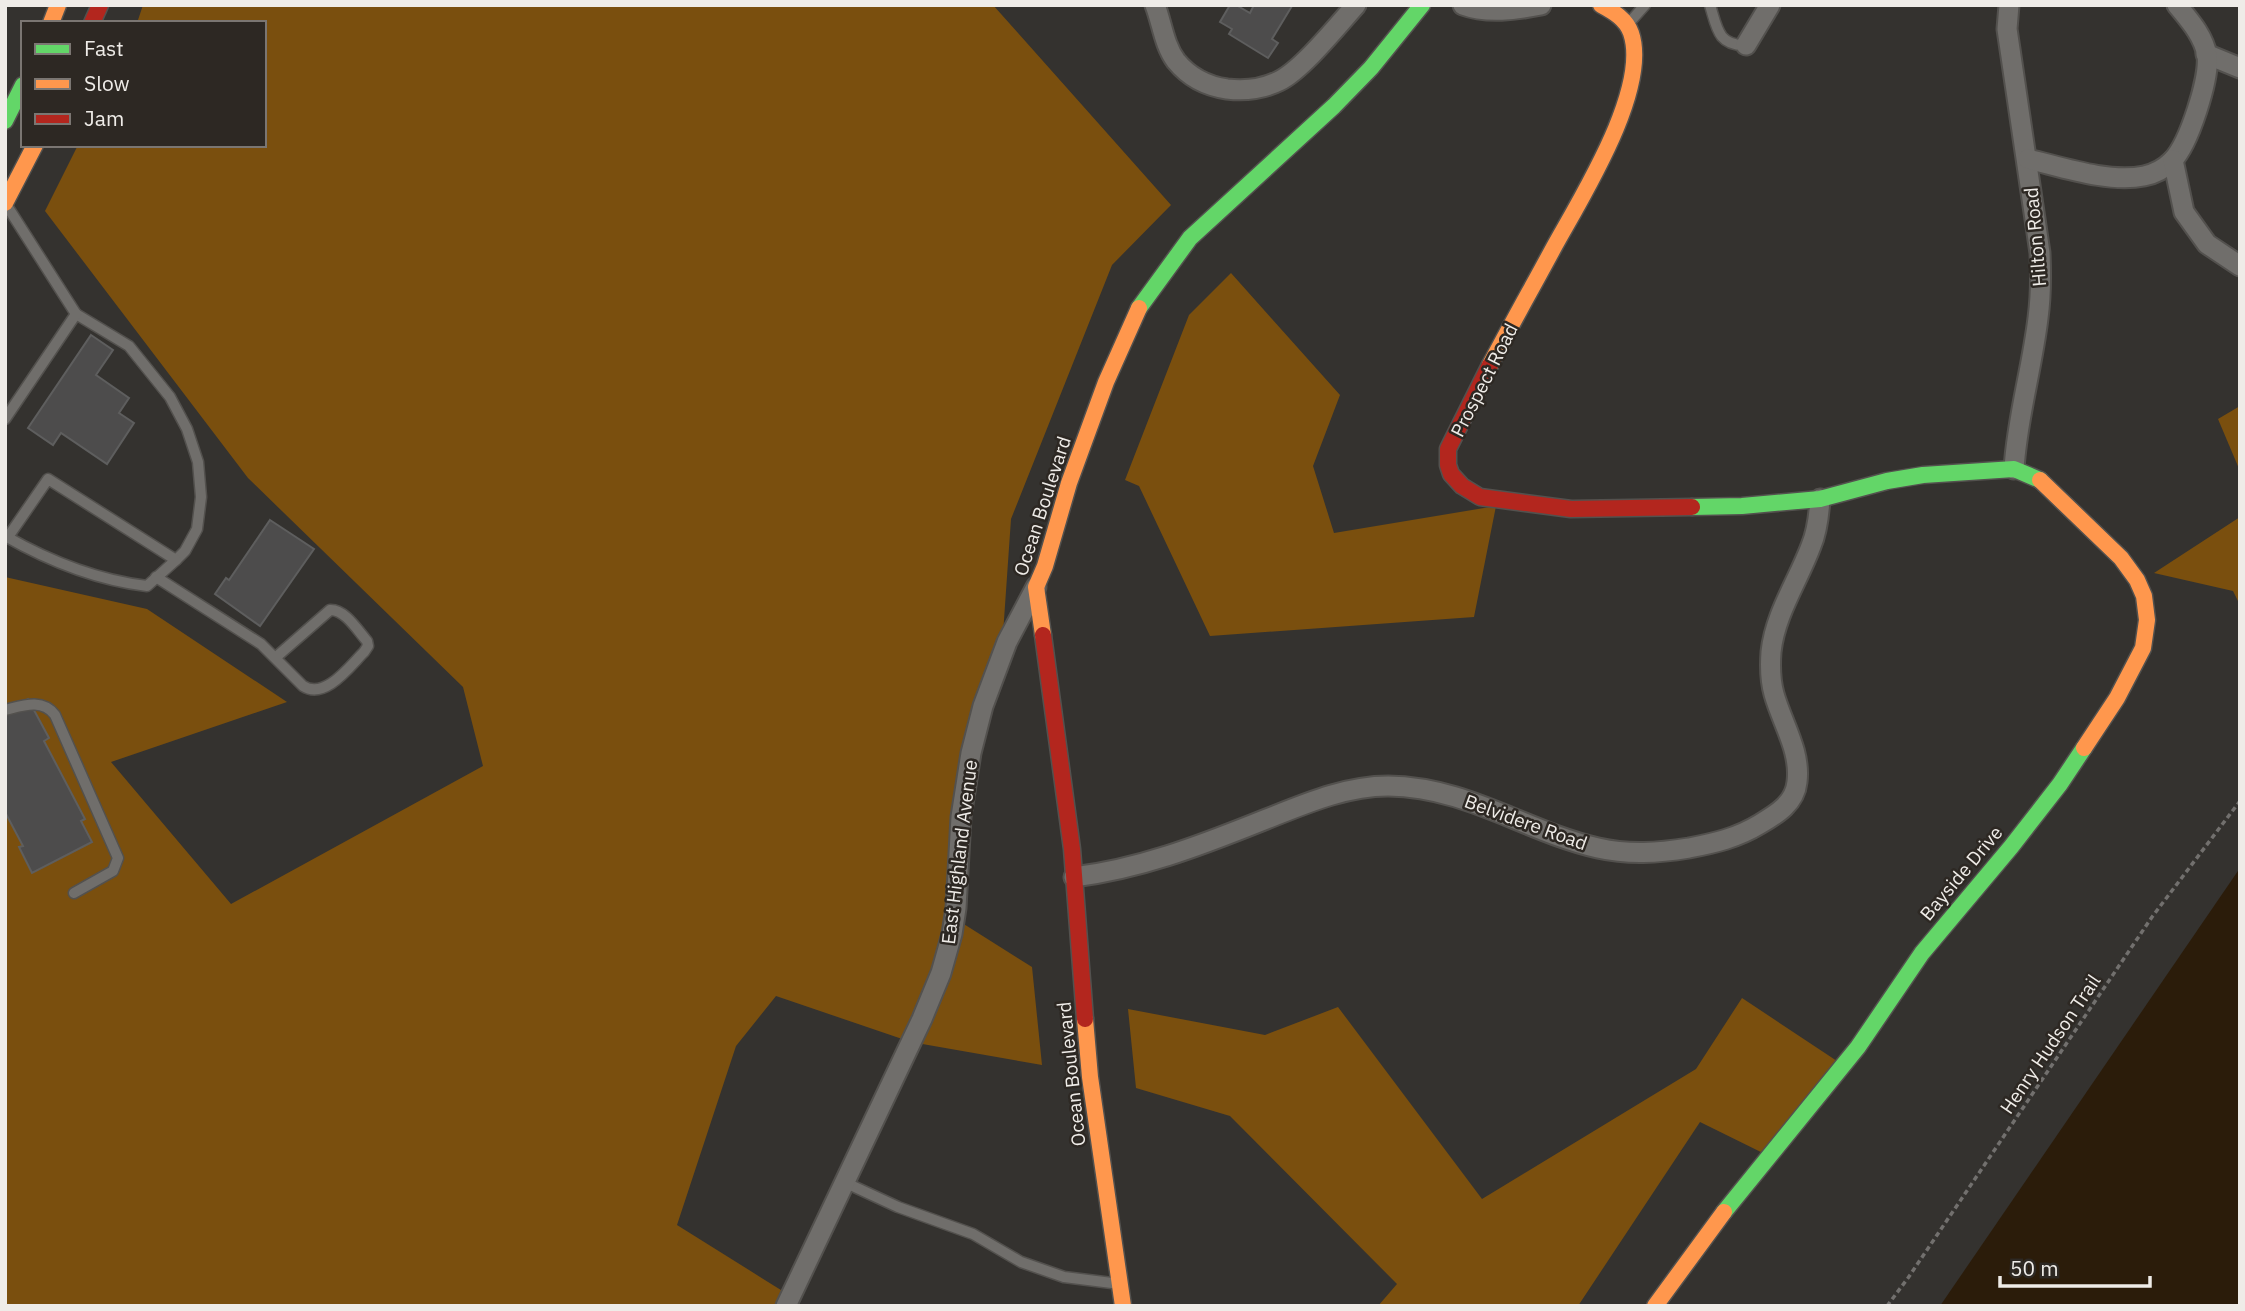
<svg xmlns="http://www.w3.org/2000/svg" width="2245" height="1311" font-family="'IBM Plex Sans',sans-serif">
  <rect width="100%" height="100%" fill="#34322f"/>
  <!-- forest -->
  <g fill="#7a4f0e">
    <polygon points="143,5 993,5 1171,205 1112,265 1011,519 1001,663 969,746 959,921 1032,967 1042,1065 911,1042 776,996 736,1046 677,1225 797,1300 795,1306 5,1306 5,577 147,609 287,702 111,762 231,904 483,766 463,687 248,478 45,211 78,145 264,145 264,23 137,23"/>
    <polygon points="1231,273 1340,395 1313,466 1334,533 1496,506 1474,617 1210,636 1139,486 1125,480 1189,315"/>
    <polygon points="2240,406 2240,471 2218,419"/>
    <polygon points="2240,517 2240,605 2233,591 2154,573"/>
    <polygon points="1742,998 1843,1065 1773,1158 1700,1122 1578,1306 1378,1306 1397,1284 1230,1116 1136,1088 1128,1009 1265,1035 1338,1007 1482,1199 1696,1069"/>
  </g>
  <!-- water -->
  <polygon fill="#2b1c0a" points="2240,868 2240,1306 1940,1306"/>
  <!-- building -->
  <g fill="#4d4c4c" stroke="#5e5e5e" stroke-width="2">
    <polygon points="1230,5 1236,5 1250,13 1254,5 1292,6 1272,39 1278,43 1268,58 1229,34 1232,29 1220,22"/>
    <polygon points="91,335 113,350 96,375 129,398 119,413 134,423 107,464 61,433 53,445 28,428"/>
    <polygon points="270,520 314,549 260,626 215,594 226,578 229,580"/>
    <polygon points="28,699 49,738 44,741 85,819 81,821 92,842 32,873 19,847 23,846 5,812 5,711"/>
  </g>
  <g fill="none" stroke-linecap="round" stroke-linejoin="round">
    <!-- lane casing -->
    <g stroke="#53514e" stroke-width="13">
      <g id="lane">
        <path d="M1710,5C1717,28 1718,46 1746,45"/>
        <polyline points="1629,23 1645,5"/>
        <polyline points="76,314 129,346 170,397 187,429 198,462 201,497 197,529 185,551 176,560"/>
        <polyline points="5,419 76,314 9,209"/>
        <path d="M5,536C49,561 96,580 147,586L176,560L48,479L8,537"/>
        <path d="M156,577L261,644L303,686C325,700 349,667 364,652L368,646L367,641C358,631 345,609 330,610L275,658"/>
        <path d="M5,710C22,706 42,698 55,715L118,858L113,871L74,893"/>
        <polyline points="844,1182 898,1207 973,1234 1021,1262 1064,1277 1120,1284"/>
      </g>
    </g>
    <!-- street casing -->
    <g stroke="#53514e" stroke-width="23">
      <g id="street">
        <path d="M1155,5C1162,23 1164,45 1176,61C1189,77 1206,86 1227,89C1244,91 1263,89 1279,81C1302,70 1338,25 1356,5"/>
        <path d="M1463,5C1487,14 1516,10 1541,5"/>
        <path d="M2009,5L2007,29L2040,253C2041,275 2041,296 2038,318C2032,369 2017,418 2014,469"/>
        <polyline points="1746,45 1770,5"/>
        <polyline points="2206,54 2240,68"/>
        <path d="M2028,159C2062,167 2108,183 2144,176C2154,174 2165,168 2172,161C2189,144 2210,78 2207,55C2203,35 2190,21 2177,5"/>
        <polyline points="2173,160 2184,212 2207,244 2240,266"/>
        <path d="M1074,877C1139,869 1199,846 1259,822C1300,806 1343,786 1388,786C1468,787 1524,831 1598,848C1629,855 1658,853 1689,848C1715,843 1737,838 1760,824C1777,814 1795,803 1797,782C1801,751 1782,723 1774,694C1770,680 1770,666 1771,652C1775,614 1798,581 1811,546C1817,532 1819,515 1820,499"/>
        <polyline points="786,1306 922,1019 941,973 952,934 956,908 961,817 971,753 983,706 1007,642 1036,587"/>
      </g>
    </g>
    <!-- fast casing -->
    <g stroke="#53514e" stroke-width="19">
      <g id="fast">
        <polyline points="5,121 23,85"/>
        <polyline points="1139,308 1190,238 1334,106 1371,68 1422,5"/>
        <polyline points="1692,507 1742,506 1820,499 1887,481 1923,475 2014,469 2040,480"/>
        <polyline points="1724,1212 1858,1047 1922,953 2011,847 2060,784 2084,748"/>
      </g>
    </g>
    <!-- slow casing -->
    <g stroke="#53514e" stroke-width="19">
      <g id="slow">
        <polyline points="51,23 58,5"/>
        <polyline points="5,203 35,145"/>
        <path d="M1490,365C1511,325 1533,286 1554,247C1581,198 1650,89 1631,33C1626,19 1614,12 1601,5"/>
        <polyline points="2040,480 2121,558 2137,580 2144,596 2147,620 2143,648 2117,698 2084,748"/>
        <polyline points="1043,635 1036,587 1045,566 1069,483 1106,382 1139,308"/>
        <polyline points="1085,1019 1090,1077 1123,1306"/>
        <polyline points="1655,1306 1724,1212"/>
      </g>
    </g>
    <!-- jam casing -->
    <g stroke="#53514e" stroke-width="19">
      <g id="jam">
        <polyline points="92,23 100,5"/>
        <polyline points="1490,365 1448,449 1448,465 1451,474 1462,486 1480,497 1571,509 1692,507"/>
        <polyline points="1043,635 1072,849 1085,1019"/>
      </g>
    </g>
    <!-- path -->
    <polyline stroke="#72706e" stroke-width="3.5" stroke-dasharray="5 3.5" stroke-linecap="butt" points="1887,1306 1908,1278 2152,917 2240,801"/>
    <!-- lane -->
    <use href="#lane" stroke="#706e6b" stroke-width="10"/>
    <!-- street -->
    <use href="#street" stroke="#706e6b" stroke-width="19"/>
    <!-- fast -->
    <use href="#fast" stroke="#63d668" stroke-width="16"/>
    <!-- slow -->
    <use href="#slow" stroke="#ff974d" stroke-width="16"/>
    <!-- jam -->
    <use href="#jam" stroke="#b3261e" stroke-width="16"/>
  </g>
  <g text-anchor="middle" stroke-width="5" stroke-linejoin="round" paint-order="stroke">
    <!-- street labels -->
    <g font-size="19" fill="#efece8" stroke="#2d2823">
      <text transform="translate(2035 237) rotate(-95)" y="7">Hilton Road</text>
      <text transform="translate(1484 380) rotate(-63)" y="7">Prospect Road</text>
      <text transform="translate(1042 506) rotate(-72)" y="7">Ocean Boulevard</text>
      <text transform="translate(1526 822) rotate(20)" y="7">Belvidere Road</text>
      <text transform="translate(959 852) rotate(-83)" y="7">East Highland Avenue</text>
      <text transform="translate(1961 873) rotate(-50)" y="7">Bayside Drive</text>
      <text transform="translate(2050 1044) rotate(-56)" y="7">Henry Hudson Trail</text>
      <text transform="translate(1071 1074) rotate(-96)" y="7">Ocean Boulevard</text>
    </g>
  </g>
  <!-- border -->
  <rect width="2245" height="1311" fill="none" stroke="#efece8" stroke-width="14"/>
  <!-- legend -->
  <rect x="21" y="21" width="245" height="126" fill="#2d2823" stroke="#7b7672" stroke-width="2"/>
  <rect x="35" y="44" width="35" height="10" fill="#63d668" stroke="#7b7672" stroke-width="2"/>
  <text x="84" y="56" font-size="21" fill="#efece8">Fast</text>
  <rect x="35" y="79" width="35" height="10" fill="#ff974d" stroke="#7b7672" stroke-width="2"/>
  <text x="84" y="91" font-size="21" fill="#efece8">Slow</text>
  <rect x="35" y="114" width="35" height="10" fill="#b3261e" stroke="#7b7672" stroke-width="2"/>
  <text x="84" y="126" font-size="21" fill="#efece8">Jam</text>
  <!-- scale -->
  <path d="M2000 1276v10h150v-10" fill="none" stroke="#efece8" stroke-width="3.5"/>
  <text x="2010" y="1276" font-size="21" fill="#efece8" stroke="#2d2823" stroke-width="5" paint-order="stroke">50 m</text>
</svg>
